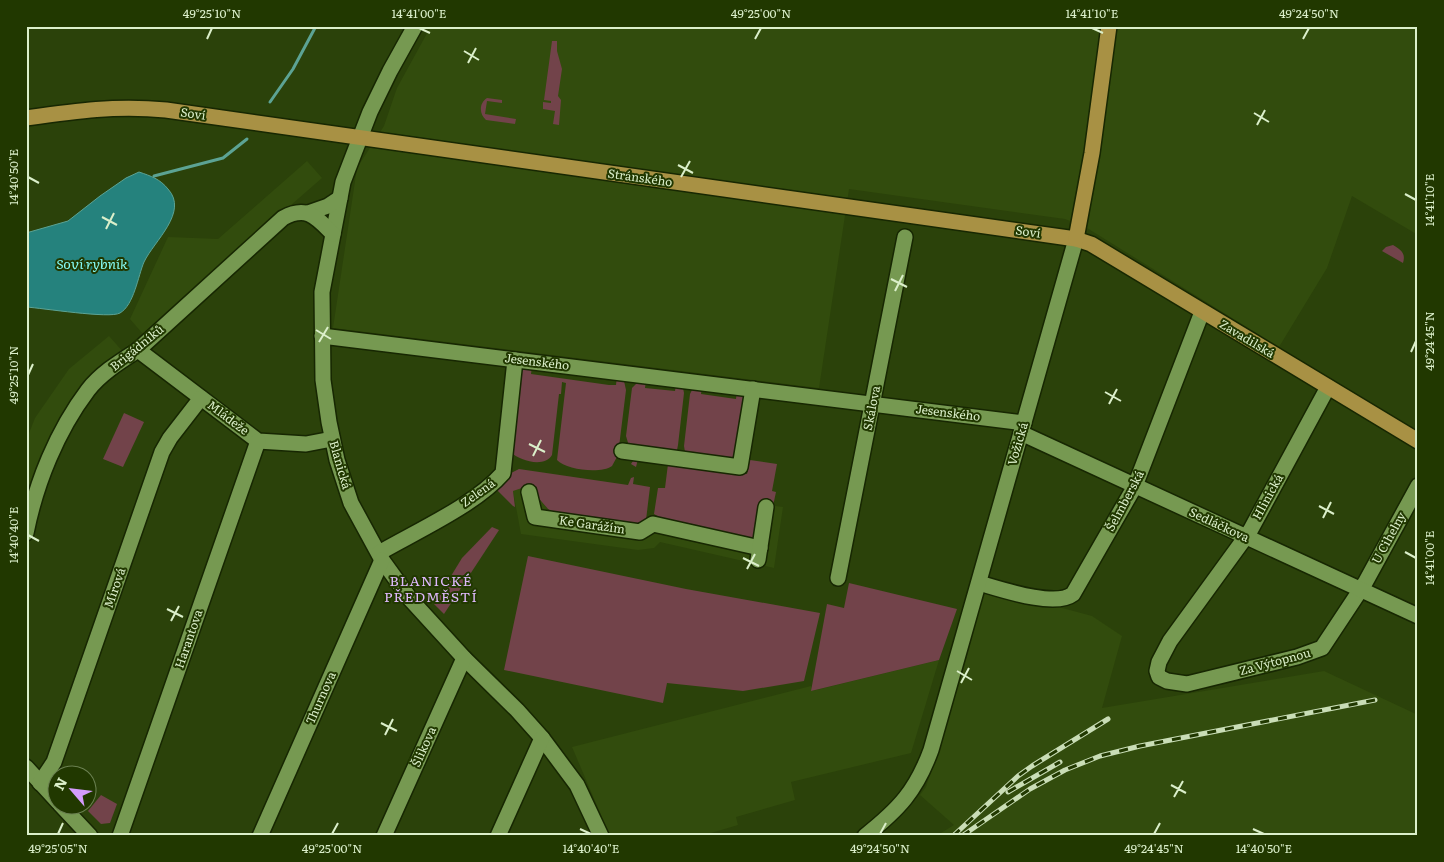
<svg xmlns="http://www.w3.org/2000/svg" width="1444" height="862" font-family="Literata,serif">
  <rect width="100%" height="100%" fill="#2b420a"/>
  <!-- built -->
  <g fill="#324c0d">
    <polygon points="431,26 1418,26 1418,235 1352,196 1327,268 1279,347 1087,228 1065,219 849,189 819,388 333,328 357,168 384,126 397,88"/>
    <polygon points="307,161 322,178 143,334 130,319 168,237 218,239"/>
    <polygon points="109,336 124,353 50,443 26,537 26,441 35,418 69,369"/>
    <polygon points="528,486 552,514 640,528 761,504 783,507 774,568 660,542 654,548 638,550 521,534 513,491"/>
    <polygon points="985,587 1092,616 1122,636 1102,708 1324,671 1418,715 1418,836 936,836 954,825 920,795 926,787 963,671"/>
    <polygon points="939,660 911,753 791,782 795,800 736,817 738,825 701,836 610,836 572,747 811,686 812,691"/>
  </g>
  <!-- green -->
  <g fill="#72434a">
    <polygon points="552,41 557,41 557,51 562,69 558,96 561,100 559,125 553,124 555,111 543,109 543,102 551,103 551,101 544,100"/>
    <path d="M487,98L502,100V103L487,101L485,114L516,119L515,124L486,120C479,114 479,103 487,98Z"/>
    <path d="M1393,245C1401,250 1406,253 1403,263L1382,251L1386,247Z"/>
    <path d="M526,366H532L531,374L609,385H616L617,376L624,381L626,390L618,455L612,466C601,474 566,470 557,460L566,383L562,382L561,394H559L552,455C545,468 519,461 511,452L521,369Z"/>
    <polygon points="640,380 646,380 645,388 675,391 676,384 683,388 684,393 678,445 677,450 673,452 629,446 626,436 632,388"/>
    <polygon points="696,387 702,387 701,394 736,399 737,391 744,397 737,452 733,457 728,460 685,452 684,446 690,394 692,390"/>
    <polygon points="124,413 144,422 123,467 103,459"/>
    <polygon points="637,458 747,474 750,460 777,464 772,491 776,492 773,506 756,537 753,540 663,519 654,514 658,488 665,488 668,464 638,459 636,467 631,464 633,461"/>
    <polygon points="519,469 628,485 631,478 634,477 633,484 650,487 646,520 639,525 554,513 548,509 528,486 513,491 515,507 513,506 496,489 509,474"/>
    <polygon points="492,527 499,530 444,614 434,604 462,558"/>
    <polygon points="528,556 686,589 820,613 804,681 743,691 667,683 663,703 504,670"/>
    <polygon points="849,583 957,609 939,660 811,691 827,604 844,608"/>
    <polygon points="101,795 117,804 110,823 101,824 88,811"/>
  </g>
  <!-- water -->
  <path fill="#25827d" stroke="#5ca394" d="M139,172C151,176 160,179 168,189C189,212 154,241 144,262C138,276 134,305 120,313C110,319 42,308 26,307V233L68,221L100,196L126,178Z"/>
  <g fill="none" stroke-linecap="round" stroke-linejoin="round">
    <!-- stream -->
    <g stroke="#5ca394" stroke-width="3">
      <polyline points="270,102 293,69 316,26"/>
      <polyline points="154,176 223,158 247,139"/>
    </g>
    <!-- minor casing -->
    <g stroke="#172702" stroke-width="18">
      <g id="minor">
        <polyline points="415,26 390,71 370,112 343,182 322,292 323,380 329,422 337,460 351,503 382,560 411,600 464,658 517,710 542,738 577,785 601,836"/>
        <polyline points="308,213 328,206 340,198"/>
        <polyline points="322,336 1024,423"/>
        <polyline points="138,350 258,441 306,444 332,439"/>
        <polyline points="1328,387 1250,531 1170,641 1159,662 1157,671 1159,677 1167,681 1187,684 1297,657 1322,648 1365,583 1418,486"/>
        <polyline points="1021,433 1418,616"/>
        <polyline points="622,451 740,467 753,389"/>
        <polyline points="529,492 535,517 640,532 653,524 760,548"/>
        <path d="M26,533C36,483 57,431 88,390C101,373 121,361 138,350L283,218C307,205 316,217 333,234"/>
        <path d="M379,553C417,531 475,505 503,473L515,360"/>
        <polyline points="758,560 766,507"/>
        <polyline points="838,578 905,237"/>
        <path d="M979,583C1000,589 1055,608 1073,594L1135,486L1202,312"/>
        <polyline points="26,767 58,802"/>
        <polyline points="40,783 54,762 162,452 170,438 201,398"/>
        <polyline points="60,804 90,836"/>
        <polyline points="120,836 258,441"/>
        <polyline points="260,836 382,560"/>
        <polyline points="384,836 464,658"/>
        <polyline points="498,836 542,738"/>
        <path d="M865,836C899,809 916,791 931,750L1076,239"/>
      </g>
    </g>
    <!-- major casing -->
    <g stroke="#172702" stroke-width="18">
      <g id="major">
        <path d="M26,118C75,111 116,105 166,110L1076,239L1091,244L1418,441"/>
        <polyline points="1076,239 1092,153 1109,26"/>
      </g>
    </g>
    <!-- minor -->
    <use href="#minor" stroke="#769951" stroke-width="15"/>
    <!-- major -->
    <use href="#major" stroke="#a89144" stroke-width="15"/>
    <!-- rail casing -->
    <g stroke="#c9ddb6" stroke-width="5">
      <g id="rail">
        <polyline points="1008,792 1060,762"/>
        <polyline points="953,836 1018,776 1032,766 1108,719"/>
        <polyline points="962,836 1030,789 1065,770 1100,756 1140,746 1375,700"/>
      </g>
    </g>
    <!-- rail -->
    <use href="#rail" stroke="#213800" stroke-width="3" stroke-dasharray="9" stroke-linecap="butt"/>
  </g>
  <!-- ticks -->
  <path fill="none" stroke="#dbefca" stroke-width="2" d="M419,28L430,33M1092,28L1103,33M207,39L212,28M755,39L761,28M1303,39L1309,28M464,51L479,60M468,63L476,48M1254,113L1269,122M1257,125L1265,110M678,165L693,173M28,177L39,183M681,177L690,161M1405,194L1416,200M102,217L117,225M106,229L114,213M891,279L907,287M895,291L903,275M316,330L331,339M319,342L328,327M1411,352L1416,341M28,375L33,364M1105,392L1121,401M1109,404L1117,389M529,444L545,452M533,456L541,440M1319,506L1334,514M1323,518L1331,502M28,535L39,541M1405,552L1416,558M743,558L759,566M747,569L755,554M167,609L183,617M171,621L179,606M957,671L972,680M961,683L969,668M381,723L397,731M385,735L393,719M1171,785L1186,793M1174,797L1183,781M580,829L591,834M1253,829L1264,834M58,834L63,823M332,834L338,823M880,834L886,823M1154,834L1160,823"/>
  <g text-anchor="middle" stroke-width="4" stroke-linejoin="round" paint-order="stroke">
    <!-- street labels -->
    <g font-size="12" fill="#dbefca" stroke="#213800">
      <text transform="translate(193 114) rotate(8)" y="4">Soví</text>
      <text transform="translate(640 178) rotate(8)" y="4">Stránského</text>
      <text transform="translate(1028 232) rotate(8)" y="4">Soví</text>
      <text transform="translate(1247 339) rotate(31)" y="4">Zavadilská</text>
      <text transform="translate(137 348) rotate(-39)" y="4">Brigádníků</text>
      <text transform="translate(537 362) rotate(7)" y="4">Jesenského</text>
      <text transform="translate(872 408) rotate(-79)" y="4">Skálova</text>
      <text transform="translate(948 413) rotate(7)" y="4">Jesenského</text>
      <text transform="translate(228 418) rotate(37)" y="4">Mládeže</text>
      <text transform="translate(1018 444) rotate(-74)" y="4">Vožická</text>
      <text transform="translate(340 465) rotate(74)" y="4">Blanická</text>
      <text transform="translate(478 493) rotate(-36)" y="4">Zelená</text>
      <text transform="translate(1268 497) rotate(-61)" y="4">Hlinická</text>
      <text transform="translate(1125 501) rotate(-62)" y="4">Šelmberská</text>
      <text transform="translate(592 525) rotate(8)" y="4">Ke Garážím</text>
      <text transform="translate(1219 525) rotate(25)" y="4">Sedláčkova</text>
      <text transform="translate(1389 538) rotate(-61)" y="4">U Cihelny</text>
      <text transform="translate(115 588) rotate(-71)" y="4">Mírová</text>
      <text transform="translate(189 639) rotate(-71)" y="4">Harantova</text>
      <text transform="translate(1275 662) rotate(-15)" y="4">Za Výtopnou</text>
      <text transform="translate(321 698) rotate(-66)" y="4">Thurnova</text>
      <text transform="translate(424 747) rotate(-66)" y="4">Šlikova</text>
    </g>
    <!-- water labels -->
    <g font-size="14" font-style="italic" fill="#85fbf4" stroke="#213800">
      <text x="92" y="269">Soví rybník</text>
    </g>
    <!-- neighbourhood labels -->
    <g font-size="14" letter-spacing="1" fill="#deb8fb" stroke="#213800">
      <text x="431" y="586">BLANICKÉ<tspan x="431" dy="16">PŘEDMĚSTÍ</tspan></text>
    </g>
  </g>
  <!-- border -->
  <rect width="1444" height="862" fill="none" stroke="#213800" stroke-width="55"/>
  <!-- north arrow -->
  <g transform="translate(72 790) rotate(298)"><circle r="24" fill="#213800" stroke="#6b8151"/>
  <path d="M0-4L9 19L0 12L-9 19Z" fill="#d49cfc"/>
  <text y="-8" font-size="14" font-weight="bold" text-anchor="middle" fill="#dbefca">N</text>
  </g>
  <rect x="28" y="28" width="1388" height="806" fill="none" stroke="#dbefca" stroke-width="2"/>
  <g font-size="12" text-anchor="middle" fill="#dbefca">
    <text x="212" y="18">49°25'10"N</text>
    <text x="419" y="18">14°41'00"E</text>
    <text x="761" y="18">49°25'00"N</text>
    <text x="1092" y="18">14°41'10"E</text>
    <text x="1309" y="18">49°24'50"N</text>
    <text transform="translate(14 177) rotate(-90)" y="4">14°40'50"E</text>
    <text transform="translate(1430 200) rotate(-90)" y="4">14°41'10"E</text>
    <text transform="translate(1430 341) rotate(-90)" y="4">49°24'45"N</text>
    <text transform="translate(14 375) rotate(-90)" y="4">49°25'10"N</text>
    <text transform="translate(14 535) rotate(-90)" y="4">14°40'40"E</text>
    <text transform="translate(1430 558) rotate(-90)" y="4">14°41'00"E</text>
    <text x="58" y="853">49°25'05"N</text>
    <text x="332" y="853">49°25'00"N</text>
    <text x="591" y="853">14°40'40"E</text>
    <text x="880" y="853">49°24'50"N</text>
    <text x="1154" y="853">49°24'45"N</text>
    <text x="1264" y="853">14°40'50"E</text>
  </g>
</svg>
